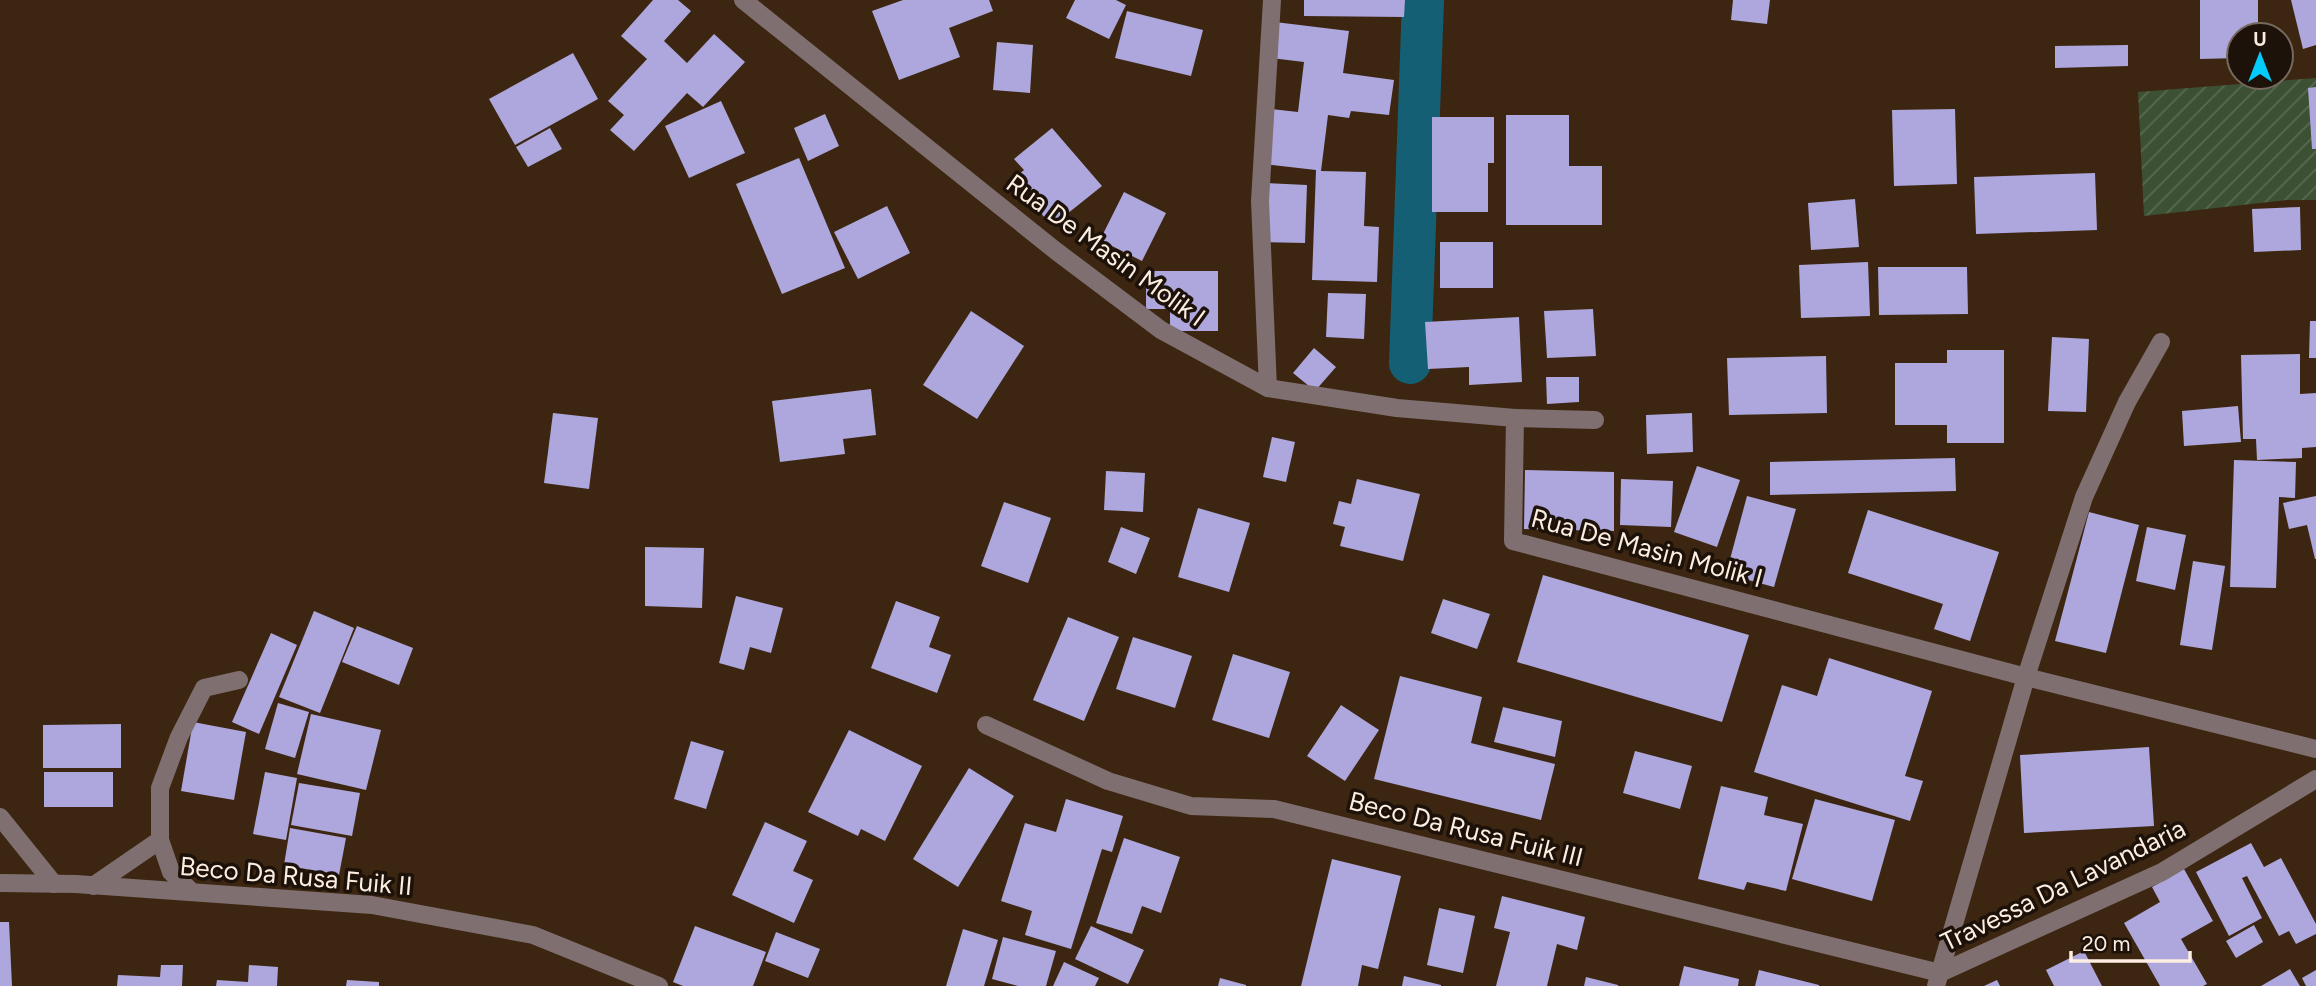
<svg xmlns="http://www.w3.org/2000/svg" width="2316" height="986" font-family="Figtree,sans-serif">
  <defs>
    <pattern id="garden-furrows" width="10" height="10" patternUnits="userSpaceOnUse" patternTransform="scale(1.75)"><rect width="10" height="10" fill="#3c5133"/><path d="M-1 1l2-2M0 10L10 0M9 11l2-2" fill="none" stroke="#596a50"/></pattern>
  </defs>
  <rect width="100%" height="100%" fill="#3d2611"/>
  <!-- garden -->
  <polygon fill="url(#garden-furrows)" points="2316,78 2316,200 2287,200 2144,216 2138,92"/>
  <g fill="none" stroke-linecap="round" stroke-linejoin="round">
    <!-- canal -->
    <polyline stroke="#155f75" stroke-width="42" points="1410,363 1423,0"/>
  </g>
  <!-- building -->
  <g fill="#ada7dd">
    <polygon points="653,0 678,0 691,11 664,41 687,63 714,34 745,62 703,107 687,93 634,151 610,130 624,115 608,101 647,59 621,36"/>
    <polygon points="903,0 989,0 993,11 949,28 960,57 899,80 872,11"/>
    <polygon points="1075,0 1116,0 1126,5 1109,39 1066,18"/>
    <polygon points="1304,0 1405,0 1404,17 1304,16"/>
    <polygon points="1733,0 1770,0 1767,24 1731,20"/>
    <polygon points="2200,0 2258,0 2258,35 2239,35 2239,58 2200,59"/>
    <polygon points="2291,0 2316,0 2316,45 2303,49"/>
    <polygon points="1127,11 1203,30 1191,76 1115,58"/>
    <polygon points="1275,22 1349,31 1343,73 1394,80 1389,115 1351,111 1349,118 1328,115 1321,171 1366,172 1364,226 1379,227 1377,282 1312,280 1316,170 1264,164 1271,109 1298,112 1304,62 1271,58"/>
    <polygon points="997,42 1033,45 1030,93 993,90"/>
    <polygon points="2128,45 2128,66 2055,68 2055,46"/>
    <polygon points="573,53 598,99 515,145 489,99"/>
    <polygon points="2316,87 2316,149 2312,149 2308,88"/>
    <polygon points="721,101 745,153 689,178 665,126"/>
    <polygon points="1955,109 1957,184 1894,186 1892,110"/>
    <polygon points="825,114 839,146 808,161 794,128"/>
    <polygon points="1506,115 1569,115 1569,166 1602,166 1602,225 1506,225"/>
    <polygon points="1432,117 1494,117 1494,163 1488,163 1488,212 1432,212"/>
    <polygon points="550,128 562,149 528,167 516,147"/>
    <polygon points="1052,128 1102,186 1052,226 1012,180 1024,170 1014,159"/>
    <polygon points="799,158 845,268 782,294 736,184"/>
    <polygon points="2095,173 2097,230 1976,234 1974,177"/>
    <polygon points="1264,183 1307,185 1305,243 1262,242"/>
    <polygon points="1124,192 1166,213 1142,261 1100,240"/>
    <polygon points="1855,199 1859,247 1811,250 1808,203"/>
    <polygon points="887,206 910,253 858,279 834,232"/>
    <polygon points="2300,207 2301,250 2254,252 2252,209"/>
    <rect x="1440" y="242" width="53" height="46"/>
    <polygon points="1868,262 1870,316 1801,318 1799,265"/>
    <polygon points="1878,267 1967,267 1968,314 1879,315"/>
    <polygon points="1146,271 1218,271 1218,331 1170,331 1170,309 1146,309"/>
    <polygon points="1328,293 1366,294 1364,339 1326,337"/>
    <polygon points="1593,309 1596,356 1547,358 1544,311"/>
    <polygon points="971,311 1024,346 977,419 923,385"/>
    <polygon points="1519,317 1522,382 1469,385 1469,367 1428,369 1425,322"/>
    <polygon points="2310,321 2316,321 2316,358 2309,358"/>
    <polygon points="2052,337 2089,339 2086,412 2048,411"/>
    <polygon points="1314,348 1336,367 1315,391 1293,373"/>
    <polygon points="1947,350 2004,350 2004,443 1947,443 1947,425 1895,425 1895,363 1947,363"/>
    <polygon points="2300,354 2300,394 2316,393 2316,447 2302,448 2302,458 2257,460 2256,439 2243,439 2241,355"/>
    <polygon points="1826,356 1827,413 1729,415 1727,358"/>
    <polygon points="1546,377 1579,377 1579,402 1547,404"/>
    <polygon points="871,389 876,435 843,439 845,454 780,462 772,401"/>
    <polygon points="2238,406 2241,442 2184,446 2182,411"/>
    <polygon points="553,413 598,418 589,489 544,483"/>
    <polygon points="1692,413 1693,452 1647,454 1646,415"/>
    <polygon points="1272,437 1295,442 1286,482 1263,477"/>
    <polygon points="1955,458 1956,491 1770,495 1770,462"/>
    <polygon points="2234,460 2296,462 2295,498 2279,497 2276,588 2230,587"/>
    <polygon points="1697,466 1740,480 1717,547 1674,532"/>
    <polygon points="1525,470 1614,472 1614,531 1524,529"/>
    <polygon points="1106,471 1145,473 1143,512 1104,510"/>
    <polygon points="1357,479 1420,494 1403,561 1340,546 1345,527 1333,524 1339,501 1351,504"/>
    <polygon points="1621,479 1673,481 1671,527 1620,525"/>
    <polygon points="1747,496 1796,509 1774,587 1726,574"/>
    <polygon points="2316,496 2316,559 2315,559 2307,525 2289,529 2283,503"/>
    <polygon points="1004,502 1051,518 1028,583 981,566"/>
    <polygon points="1198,508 1250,523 1229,592 1178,577"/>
    <polygon points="1868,510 1999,552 1970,641 1934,629 1943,604 1848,573"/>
    <polygon points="2089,512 2139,525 2106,653 2055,641"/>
    <polygon points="1121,527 1150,538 1136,574 1108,562"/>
    <polygon points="2147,527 2186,535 2175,590 2136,581"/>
    <polygon points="645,547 704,548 702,608 645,606"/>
    <polygon points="2193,561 2225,566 2212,650 2180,645"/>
    <polygon points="1543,575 1749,635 1722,722 1517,662"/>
    <polygon points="736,596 783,608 771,653 750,647 744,670 719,663"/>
    <polygon points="1443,599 1490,614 1477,649 1431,633"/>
    <polygon points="896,601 940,617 929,647 951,655 937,693 871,668"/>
    <polygon points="314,611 354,628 320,713 279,697"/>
    <polygon points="1068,617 1119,637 1084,721 1033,700"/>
    <polygon points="357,626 413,648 399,685 342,662"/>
    <polygon points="271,633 297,645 259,734 232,722"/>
    <polygon points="1133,637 1192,656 1175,708 1116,689"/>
    <polygon points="1233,654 1290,672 1269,738 1212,720"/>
    <polygon points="1829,658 1932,691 1905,776 1923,781 1910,821 1754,772 1782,685 1817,696"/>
    <polygon points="1400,676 1482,697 1471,743 1555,764 1541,820 1374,779"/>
    <polygon points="278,703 309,712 295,758 265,749"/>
    <polygon points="1341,705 1379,730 1345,781 1307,756"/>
    <polygon points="1503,707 1562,721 1555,757 1494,742"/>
    <polygon points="311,714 381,730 366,790 297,774"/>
    <polygon points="193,722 246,732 234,800 181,791"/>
    <polygon points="121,724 121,768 43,768 43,725"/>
    <polygon points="849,730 922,766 885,841 861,829 858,836 808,812"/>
    <polygon points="691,741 724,751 706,809 674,799"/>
    <polygon points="2149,747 2154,826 2024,833 2020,755"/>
    <polygon points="1635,751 1692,766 1680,809 1623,793"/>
    <polygon points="969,768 1014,796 958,887 913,859"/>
    <rect x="44" y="772" width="69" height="35"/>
    <polygon points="265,772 297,778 286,840 253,834"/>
    <polygon points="299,783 360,793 352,836 291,825"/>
    <polygon points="1721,786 1768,797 1764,815 1803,824 1786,891 1747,882 1744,890 1698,879"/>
    <polygon points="1066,799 1123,816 1112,852 1102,849 1071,949 1025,935 1032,911 1001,901 1025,823 1056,832"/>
    <polygon points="1815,799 1895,820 1872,901 1792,879"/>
    <polygon points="765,822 807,841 793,871 813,880 794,923 732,895"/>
    <polygon points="290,828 346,838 339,875 284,865"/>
    <polygon points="1124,838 1180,857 1161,913 1142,906 1132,934 1096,923"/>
    <polygon points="2251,843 2264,867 2281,858 2316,924 2316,934 2296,944 2289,931 2279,936 2247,876 2242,878 2262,918 2229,936 2196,872"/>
    <polygon points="1332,859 1401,876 1378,969 1362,965 1358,986 1301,986"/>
    <polygon points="2184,869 2213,921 2181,939 2207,984 2203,986 2160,986 2124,923 2160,902 2152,887"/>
    <polygon points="1502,896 1585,917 1577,950 1557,944 1547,986 1496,986 1510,932 1494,928"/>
    <polygon points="1439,908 1475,916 1463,973 1427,965"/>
    <polygon points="0,922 9,922 12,986 0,986"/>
    <polygon points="2254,925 2263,942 2236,958 2226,941"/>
    <polygon points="695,926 766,952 753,986 683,986 673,982"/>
    <polygon points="1091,926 1144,950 1128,984 1075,959"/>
    <polygon points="963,929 998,940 984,986 946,986"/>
    <polygon points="776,932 820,949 808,978 765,961"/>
    <polygon points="1003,937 1056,951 1046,986 1018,986 992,979"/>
    <polygon points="2084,951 2102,986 2054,986 2046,970"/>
    <polygon points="1064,962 1099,978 1095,986 1053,986"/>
    <polygon points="161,965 183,965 182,986 117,986 118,975 160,977"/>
    <polygon points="249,965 278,967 277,986 216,986 217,980 248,982"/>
    <polygon points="1684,966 1739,979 1738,986 1679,986"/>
    <polygon points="2290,969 2300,986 2261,986"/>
    <polygon points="1759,970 1819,985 1819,986 1755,986"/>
    <polygon points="2316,970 2316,986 2306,986 2302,978"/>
    <polygon points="1404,976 1441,985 1441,986 1402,986"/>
    <polygon points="1586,977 1618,985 1618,986 1584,986"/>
    <polygon points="1220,978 1246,985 1246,986 1218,986"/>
    <polygon points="347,980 379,982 379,986 346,986"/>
    <polygon points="1997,980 2000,986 1984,986"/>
  </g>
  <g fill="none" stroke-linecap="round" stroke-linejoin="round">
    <!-- minor -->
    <g stroke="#7f6f71" stroke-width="18">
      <polyline points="743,0 1056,251 1161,330 1268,388 1397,408 1515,418 1513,541 2026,677 2316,749"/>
      <polyline points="1268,388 1260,201 1272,0"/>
      <polyline points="1515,418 1595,420"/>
      <polyline points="986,725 1108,781 1191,806 1274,809 1940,973 2162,872 2316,779"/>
      <polyline points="0,817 54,884"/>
      <polyline points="0,883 76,884 372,905 533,935 659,986"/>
      <polyline points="93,886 160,840"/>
      <polyline points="192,892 171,872 160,840 160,788 179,737 204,688 239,680"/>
      <polyline points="1936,986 2026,677 2084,497 2127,402 2161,342"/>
    </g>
  </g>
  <g text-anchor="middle" stroke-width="7" stroke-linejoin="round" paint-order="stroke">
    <!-- street labels -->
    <g font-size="26" fill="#fdeee1" stroke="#1c1209">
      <text transform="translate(1106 250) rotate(36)" y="9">Rua De Masin Molik I</text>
      <text transform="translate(1647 548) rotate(15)" y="9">Rua De Masin Molik I</text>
      <text transform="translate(1466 829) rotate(14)" y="9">Beco Da Rusa Fuik III</text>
      <text transform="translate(296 876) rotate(5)" y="9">Beco Da Rusa Fuik II</text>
      <text transform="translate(2063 885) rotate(-26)" y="9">Travessa Da Lavandaria</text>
    </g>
  </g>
  <!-- north arrow -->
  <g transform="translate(2260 56)"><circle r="33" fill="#1c1209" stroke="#766a5f" stroke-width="2"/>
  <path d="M0-5L12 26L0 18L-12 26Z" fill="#04cbf9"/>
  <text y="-10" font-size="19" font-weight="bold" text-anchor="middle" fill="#fdeee1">U</text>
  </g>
  <!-- scale -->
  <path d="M2071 951v10h119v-10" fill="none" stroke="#fdeee1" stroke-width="3.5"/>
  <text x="2082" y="951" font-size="21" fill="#fdeee1" stroke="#1c1209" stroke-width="5" paint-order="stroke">20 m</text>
</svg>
